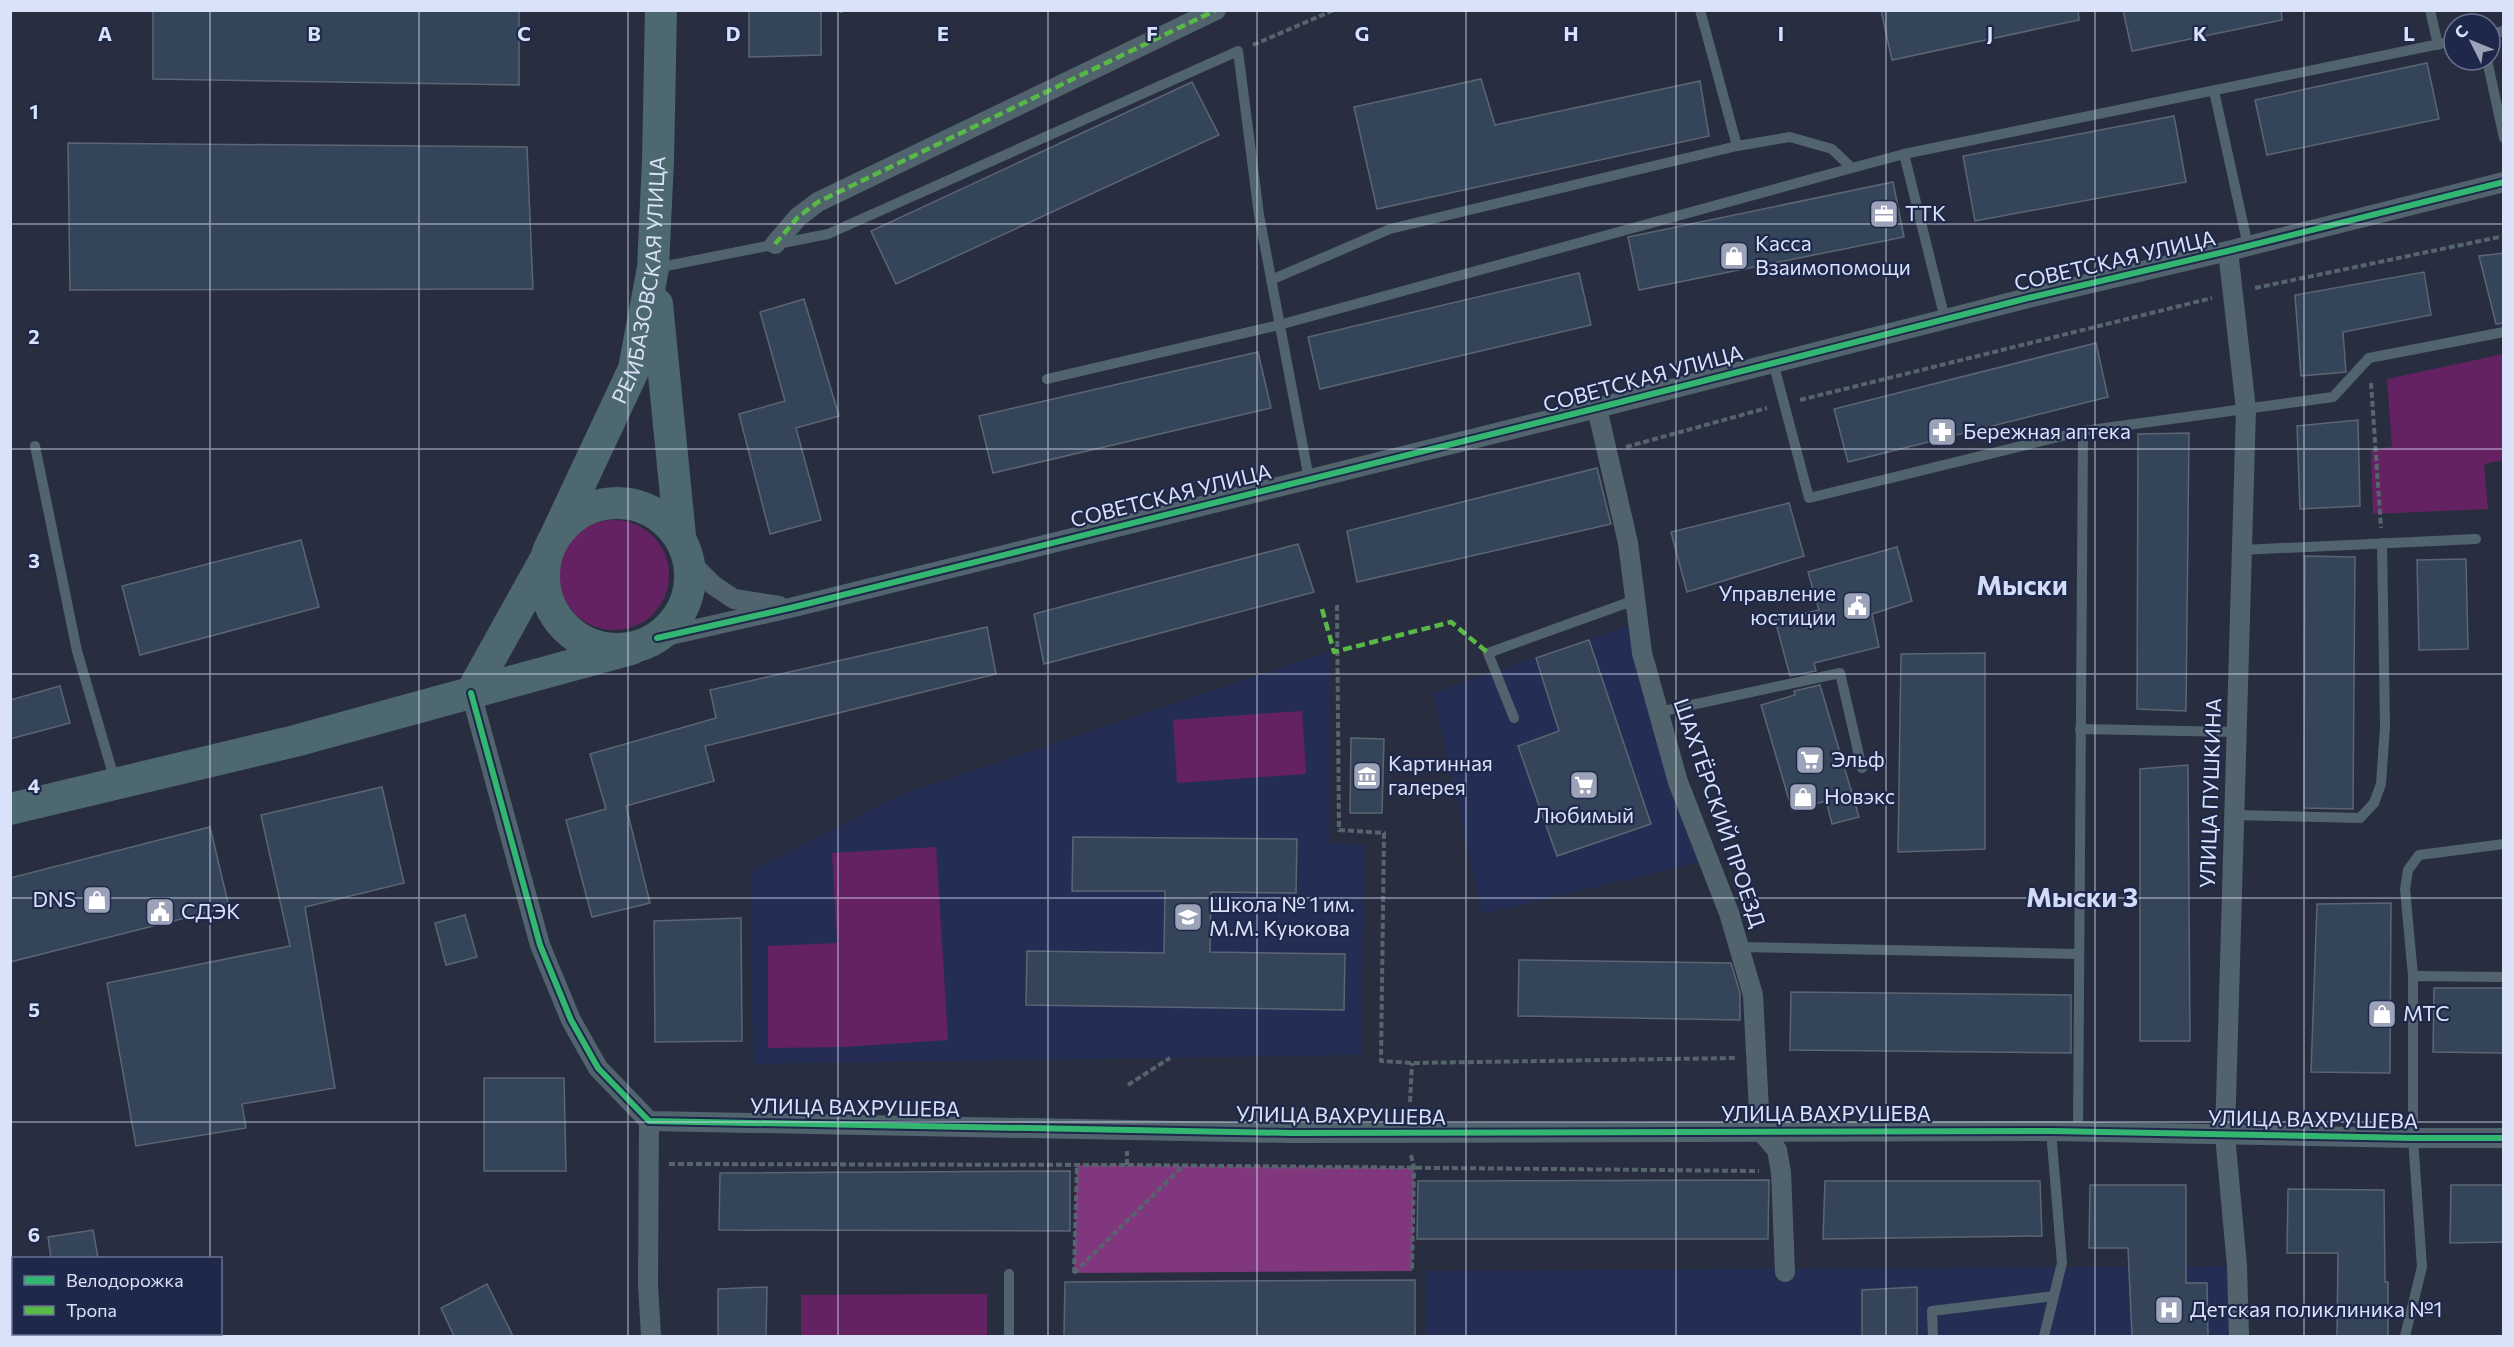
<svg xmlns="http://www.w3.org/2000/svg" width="2514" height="1347" font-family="Commissioner,sans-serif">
  <rect width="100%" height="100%" fill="#282e40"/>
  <!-- built -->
  <g fill="#242e55">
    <polygon points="1638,623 1709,860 1482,914 1433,693"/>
    <polygon points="1329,652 1329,843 1364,845 1361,1055 753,1064 751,872 896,797"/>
    <polygon points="2237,1266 2239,1336 1426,1336 1426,1271"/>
  </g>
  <!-- green -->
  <g fill="#642263">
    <polygon points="2503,354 2503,460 2484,464 2488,509 2373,514 2371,450 2392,447 2387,379"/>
    <circle cx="614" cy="575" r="55"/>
    <polygon points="1302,711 1306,774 1177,783 1173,720"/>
    <polygon points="936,847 948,1040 844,1047 768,1048 768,946 837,943 832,853"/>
    <polygon points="987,1294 987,1336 801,1336 801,1295"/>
  </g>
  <!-- forest -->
  <polygon fill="#80377e" points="1077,1165 1414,1168 1412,1271 1074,1273"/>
  <!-- building -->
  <g fill="#344559" stroke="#5c6574" stroke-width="1.5">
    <polygon points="153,10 519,10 519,85 153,79"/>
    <polygon points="749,10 821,10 821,55 749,57"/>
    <polygon points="1881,10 2078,10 2079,20 1892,60"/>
    <polygon points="2123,10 2281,10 2282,20 2132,51"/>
    <polygon points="2427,63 2439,119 2267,155 2255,100"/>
    <polygon points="1481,79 1495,125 1700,81 1709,136 1377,209 1354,107"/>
    <polygon points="1192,82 1219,135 896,284 871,231"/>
    <polygon points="2174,116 2186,182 1975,221 1963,156"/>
    <polygon points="68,143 527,147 533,289 70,290"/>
    <polygon points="1893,182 1904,237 1639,290 1628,237"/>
    <polygon points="2504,253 2504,323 2496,324 2479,256"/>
    <polygon points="2424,272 2431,315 2343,332 2346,372 2301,376 2295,295"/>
    <polygon points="1579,273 1591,325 1320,389 1308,337"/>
    <polygon points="804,299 839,416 796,428 821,520 770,534 739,414 785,401 760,312"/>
    <polygon points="2096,343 2108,397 1848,462 1834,409"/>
    <polygon points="1258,352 1271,408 993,473 979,416"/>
    <polygon points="2358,420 2360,506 2300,509 2297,426"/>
    <polygon points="2189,433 2186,711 2137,709 2138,434"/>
    <polygon points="1597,468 1611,524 1357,582 1347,531"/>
    <polygon points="1789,503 1804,556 1687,592 1671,532"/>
    <polygon points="301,540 319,607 140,655 122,586"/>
    <polygon points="1298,544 1314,592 1044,664 1034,614"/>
    <polygon points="1897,547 1912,601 1872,614 1879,647 1814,663 1816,671 1790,676 1775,620 1819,610 1808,572"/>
    <polygon points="2305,556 2355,557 2353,809 2304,808"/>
    <polygon points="2466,559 2468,649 2419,650 2417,560"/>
    <polygon points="987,627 996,674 705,746 714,781 626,806 650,903 592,917 566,820 606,809 590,754 716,718 710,690"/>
    <polygon points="1589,640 1651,824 1557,856 1518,746 1559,731 1536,658"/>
    <polygon points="1985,653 1985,849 1898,852 1901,654"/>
    <polygon points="1820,685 1859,817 1832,824 1826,801 1792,810 1761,705 1795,695 1794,691"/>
    <polygon points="60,686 70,723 10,739 10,700"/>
    <polygon points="1351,738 1384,739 1382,813 1350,813"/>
    <polygon points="2188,765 2190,1041 2140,1041 2140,769"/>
    <polygon points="382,787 404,883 305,907 335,1088 242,1104 246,1128 136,1146 107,983 290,946 261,815"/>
    <polygon points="210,827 229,907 10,962 10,878"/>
    <polygon points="1073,837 1297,839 1296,893 1211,892 1210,952 1345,954 1344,1010 1026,1005 1027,951 1164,953 1165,891 1072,891"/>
    <polygon points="2391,903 2390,1073 2311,1072 2317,904"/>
    <polygon points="465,915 477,957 446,965 435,923"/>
    <polygon points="741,918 742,1041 655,1042 654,921"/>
    <polygon points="1519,960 1731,963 1740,993 1740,1020 1518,1016"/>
    <polygon points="2434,988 2504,988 2504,1053 2433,1052"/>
    <polygon points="1791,992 2071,995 2071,1053 1790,1050"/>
    <polygon points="484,1078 564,1078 566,1171 484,1171"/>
    <polygon points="1070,1171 1070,1231 719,1230 720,1173"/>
    <polygon points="1769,1180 1768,1239 1417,1239 1418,1181"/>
    <polygon points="1825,1181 2040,1181 2042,1236 1823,1239"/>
    <polygon points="2090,1185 2186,1185 2186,1283 2207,1283 2208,1336 2132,1336 2128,1248 2089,1248"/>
    <polygon points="2451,1185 2504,1185 2504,1242 2450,1243"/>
    <polygon points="2288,1189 2384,1190 2385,1282 2388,1282 2388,1336 2337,1336 2338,1253 2287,1253"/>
    <polygon points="93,1230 98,1258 51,1258 48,1237"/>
    <polygon points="1415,1280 1415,1336 1064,1336 1065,1282"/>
    <polygon points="487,1284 513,1336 454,1336 441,1308"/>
    <polygon points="767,1287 766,1336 718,1336 718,1289"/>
    <polygon points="1917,1287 1917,1336 1862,1336 1862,1290"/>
  </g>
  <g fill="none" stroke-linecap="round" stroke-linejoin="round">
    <!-- path -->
    <g stroke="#56646c" stroke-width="4" stroke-dasharray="6 3" stroke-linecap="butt">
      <polyline points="1253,45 1334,10"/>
      <polyline points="2255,288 2504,236"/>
      <polyline points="2371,383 2381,528"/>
      <polyline points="1800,400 2212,298"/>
      <polyline points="1626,447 1767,408"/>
      <polyline points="1337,605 1339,830 1384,833 1381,1061 1412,1063 1735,1058"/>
      <polyline points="1128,1085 1170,1058"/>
      <polyline points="1410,1102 1412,1063"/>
      <polyline points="1411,1155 1414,1168 1412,1271"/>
      <polyline points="669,1164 1127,1165 1759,1171"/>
      <polyline points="1127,1165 1127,1151"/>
      <polyline points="1074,1273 1183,1166"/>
      <polyline points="1074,1273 1077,1165"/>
    </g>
    <!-- lane -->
    <g stroke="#51646d" stroke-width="10">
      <polyline points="1700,10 1737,146 1790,137 1832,149 1852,168 1904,154"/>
      <polyline points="2430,10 2438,45"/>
      <polyline points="2490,34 2504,31"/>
      <polyline points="2487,60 2504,138"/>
      <polyline points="2214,91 2248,246"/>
      <polyline points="656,268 828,234 1238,51 1259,215 1309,479"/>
      <polyline points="1271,280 1390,229 1737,146"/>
      <polyline points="1945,319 1904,154 2454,41"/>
      <polyline points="1773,362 1809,498 2083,431 2078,1132"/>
      <polyline points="1047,379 1279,325 1852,168"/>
      <polyline points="2083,431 2333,397 2369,358 2504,332"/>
      <polyline points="35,446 77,651 115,781"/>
      <polyline points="2242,550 2476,539"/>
      <polyline points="1659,712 1840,673 1862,768"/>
      <polyline points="1514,718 1488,653 1635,600"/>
      <polyline points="2080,729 2236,732"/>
      <polyline points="2234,815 2360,818 2374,803 2381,784 2385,727 2382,543"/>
      <polyline points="1739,947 2079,954"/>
      <polyline points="2413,976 2405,889 2408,870 2419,855 2504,844"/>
      <polyline points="1009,1274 1009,1336"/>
      <polyline points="1933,1336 1932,1311 2054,1296"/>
      <polyline points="2044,1336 2062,1263 2051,1131"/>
      <polyline points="2405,1336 2422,1267 2413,1138 2413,976 2504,977"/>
    </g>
    <!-- street -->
    <g stroke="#51646d" stroke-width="20">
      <polyline points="775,244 798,217 818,202 1216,10"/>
      <polyline points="2228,251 2246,409 2225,1135 2237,1266 2239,1336"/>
      <polyline points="1597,408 1628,543 1642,653 1678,782 1729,913 1753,995 1760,1130 1777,1150 1781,1172 1785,1272"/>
      <polyline points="690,562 713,585 734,599 779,606"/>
      <polyline points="657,638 790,608 1597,408 2028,298 2228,251 2504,182"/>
      <polyline points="471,693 540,945 571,1020 598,1068 649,1121 1291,1133 2051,1131 2413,1138 2504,1138"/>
      <polyline points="649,1121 648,1285 651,1336"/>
    </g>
    <!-- primary -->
    <g stroke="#4d686e" stroke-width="32">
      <polyline points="657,304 680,536"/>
      <circle cx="617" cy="576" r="73"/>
      <path id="s1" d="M557,533L634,369L653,268L658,160L661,10"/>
      <polyline points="471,693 545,560"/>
      <polyline points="10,809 295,741 631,649"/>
    </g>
    <!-- quiet -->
    <g stroke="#58b947" stroke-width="4.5" stroke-dasharray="9 4.5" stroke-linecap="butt">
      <polyline points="840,12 841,10"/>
      <polyline points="775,244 798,217 818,202 1216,10"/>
      <polyline points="1322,609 1334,652 1451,622 1488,653"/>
    </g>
    <!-- cycleway casing -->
    <g stroke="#1e284a" stroke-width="10">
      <g id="cycleway">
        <polyline points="657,638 790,608 1597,408 2028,298 2228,251 2504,182"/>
        <polyline points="471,693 540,945 571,1020 598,1068 649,1121 1291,1133 2051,1131 2413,1138 2504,1138"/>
      </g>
    </g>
    <!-- cycleway -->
    <use href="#cycleway" stroke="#33b770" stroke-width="6"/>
  </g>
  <!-- grid -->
  <path fill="none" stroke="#dae2f9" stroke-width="1.5" stroke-opacity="0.55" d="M210,10V1258M419,10V1336M628,10V1336M838,10V1336M1048,10V1336M1257,10V1336M1466,10V1336M1676,10V1336M1886,10V1336M2095,10V1336M2304,10V1336M10,224H2504M10,449H2504M10,674H2504M10,898H2504M10,1122H2504M210,1334V1336"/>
  <!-- icons -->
  <defs>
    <g id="office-square" transform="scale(1.5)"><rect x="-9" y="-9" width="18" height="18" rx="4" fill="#9ca3b8" stroke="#1e284a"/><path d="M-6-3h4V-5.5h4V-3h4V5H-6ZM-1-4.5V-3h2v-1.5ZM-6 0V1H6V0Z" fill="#fff"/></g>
    <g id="shop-square" transform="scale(1.5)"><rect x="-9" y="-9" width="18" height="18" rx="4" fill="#9ca3b8" stroke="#1e284a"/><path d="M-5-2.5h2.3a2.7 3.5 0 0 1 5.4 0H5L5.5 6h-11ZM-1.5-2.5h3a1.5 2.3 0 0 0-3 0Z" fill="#fff"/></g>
    <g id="pharmacy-square" transform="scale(1.5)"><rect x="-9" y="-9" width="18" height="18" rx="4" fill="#9ca3b8" stroke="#1e284a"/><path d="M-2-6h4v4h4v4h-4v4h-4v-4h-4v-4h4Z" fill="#fff"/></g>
    <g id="civic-square" transform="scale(1.5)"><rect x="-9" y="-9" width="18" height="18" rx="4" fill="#9ca3b8" stroke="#1e284a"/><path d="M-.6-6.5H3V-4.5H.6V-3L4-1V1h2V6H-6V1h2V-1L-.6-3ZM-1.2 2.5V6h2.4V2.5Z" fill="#fff"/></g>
    <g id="supermarket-square" transform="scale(1.5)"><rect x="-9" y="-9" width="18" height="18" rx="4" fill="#9ca3b8" stroke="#1e284a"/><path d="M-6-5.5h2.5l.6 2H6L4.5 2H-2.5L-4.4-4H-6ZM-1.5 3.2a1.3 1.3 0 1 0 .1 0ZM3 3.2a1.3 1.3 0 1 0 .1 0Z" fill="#fff"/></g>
    <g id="museum-square" transform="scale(1.5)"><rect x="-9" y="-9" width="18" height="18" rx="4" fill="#9ca3b8" stroke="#1e284a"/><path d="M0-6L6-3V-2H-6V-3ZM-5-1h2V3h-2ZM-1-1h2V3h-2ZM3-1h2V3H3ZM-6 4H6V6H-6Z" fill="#fff"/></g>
    <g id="school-square" transform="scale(1.5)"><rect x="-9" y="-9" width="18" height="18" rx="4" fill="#9ca3b8" stroke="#1e284a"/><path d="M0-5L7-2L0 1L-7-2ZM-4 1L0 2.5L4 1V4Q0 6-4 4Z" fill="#fff"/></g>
    <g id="hospital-square" transform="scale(1.5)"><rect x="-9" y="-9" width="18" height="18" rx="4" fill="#9ca3b8" stroke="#1e284a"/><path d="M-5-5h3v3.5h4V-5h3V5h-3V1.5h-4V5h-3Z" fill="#fff"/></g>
  </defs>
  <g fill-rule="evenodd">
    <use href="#office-square" x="1884" y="214"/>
    <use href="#shop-square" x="1734" y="256"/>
    <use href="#pharmacy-square" x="1942" y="432"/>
    <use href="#civic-square" x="1857" y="606"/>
    <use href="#supermarket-square" x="1810" y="760"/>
    <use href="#museum-square" x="1367" y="776"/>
    <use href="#supermarket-square" x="1584" y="785"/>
    <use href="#shop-square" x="1803" y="797"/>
    <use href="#shop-square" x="97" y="900"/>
    <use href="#civic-square" x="160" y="912"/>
    <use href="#school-square" x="1188" y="917"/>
    <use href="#shop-square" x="2382" y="1014"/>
    <use href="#hospital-square" x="2169" y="1310"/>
  </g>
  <g text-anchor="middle" stroke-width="4.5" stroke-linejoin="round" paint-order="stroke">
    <!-- poi labels -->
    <g font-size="21" fill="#dae2f9" stroke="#1e284a" text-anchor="start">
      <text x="1905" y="221">ТТК</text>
      <text x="1755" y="251">Касса<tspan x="1755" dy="24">Взаимопомощи</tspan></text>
      <text x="1963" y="439">Бережная аптека</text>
      <text x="1836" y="601" text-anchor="end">Управление<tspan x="1836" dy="24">юстиции</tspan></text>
      <text x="1831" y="767">Эльф</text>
      <text x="1388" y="771">Картинная<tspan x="1388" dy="24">галерея</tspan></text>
      <text x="1824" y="804">Новэкс</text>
      <text x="1584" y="823" text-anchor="middle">Любимый</text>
      <text x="76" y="907" text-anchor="end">DNS</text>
      <text x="1209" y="912">Школа № 1 им.<tspan x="1209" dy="24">М.М. Куюкова</tspan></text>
      <text x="181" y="919">СДЭК</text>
      <text x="2403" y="1021">МТС</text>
      <text x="2190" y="1317">Детская поликлиника №1</text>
    </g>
    <!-- street labels -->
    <g font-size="21" fill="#dae2f9" stroke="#1e284a">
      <text transform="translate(2115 261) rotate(-13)" y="7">СОВЕТСКАЯ УЛИЦА</text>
      <text dy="7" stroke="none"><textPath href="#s1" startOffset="270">РЕМБАЗОВСКАЯ УЛИЦА</textPath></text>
      <text transform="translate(1643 379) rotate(-15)" y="7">СОВЕТСКАЯ УЛИЦА</text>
      <text transform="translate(1171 496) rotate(-14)" y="7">СОВЕТСКАЯ УЛИЦА</text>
      <text transform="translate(2211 793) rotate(-88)" y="7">УЛИЦА ПУШКИНА</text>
      <text transform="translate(1719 813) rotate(71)" y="7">ШАХТЁРСКИЙ ПРОЕЗД</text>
      <text transform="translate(855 1108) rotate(1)" y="7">УЛИЦА ВАХРУШЕВА</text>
      <text x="1826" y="1121">УЛИЦА ВАХРУШЕВА</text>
      <text transform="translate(1341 1116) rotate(1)" y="7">УЛИЦА ВАХРУШЕВА</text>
      <text transform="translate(2313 1120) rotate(1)" y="7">УЛИЦА ВАХРУШЕВА</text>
    </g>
    <!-- district labels -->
    <g font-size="27" font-weight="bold" fill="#d2dcf7" stroke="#1e284a">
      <text x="2022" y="595">Мыски</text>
      <text x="2082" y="907">Мыски 3</text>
    </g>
  </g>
  <g font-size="20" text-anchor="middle" font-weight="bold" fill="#dae2f9" stroke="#1e284a" stroke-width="4.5" stroke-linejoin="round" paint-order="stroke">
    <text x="105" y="41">A</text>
    <text x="314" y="41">B</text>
    <text x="524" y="41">C</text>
    <text x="733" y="41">D</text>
    <text x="943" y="41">E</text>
    <text x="1152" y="41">F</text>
    <text x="1362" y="41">G</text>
    <text x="1571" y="41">H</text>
    <text x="1781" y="41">I</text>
    <text x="1990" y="41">J</text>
    <text x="2200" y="41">K</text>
    <text x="2409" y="41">L</text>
    <text x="34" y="119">1</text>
    <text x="34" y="344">2</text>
    <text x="34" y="568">3</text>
    <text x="34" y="793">4</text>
    <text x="34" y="1017">5</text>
    <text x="34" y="1242">6</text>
  </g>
  <!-- border -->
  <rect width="2514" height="1347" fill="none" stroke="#dae2f9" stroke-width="24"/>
  <!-- legend -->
  <rect x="12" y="1257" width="210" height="78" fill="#1e284a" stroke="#697290" stroke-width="1.5"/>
  <rect x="24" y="1276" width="30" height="9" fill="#33b770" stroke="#697290" stroke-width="1.5"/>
  <text x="66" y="1287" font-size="18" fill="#dae2f9">Велодорожка</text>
  <rect x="24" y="1306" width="30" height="9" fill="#58b947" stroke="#697290" stroke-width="1.5"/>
  <text x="66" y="1317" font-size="18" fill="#dae2f9">Тропа</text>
  <!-- north arrow -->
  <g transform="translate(2472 42) rotate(313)"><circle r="28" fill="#1e284a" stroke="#697290" stroke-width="1.5"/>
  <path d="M0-4.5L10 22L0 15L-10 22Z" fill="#9ca3b8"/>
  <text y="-9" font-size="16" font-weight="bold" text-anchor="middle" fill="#dae2f9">С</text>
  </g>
</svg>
